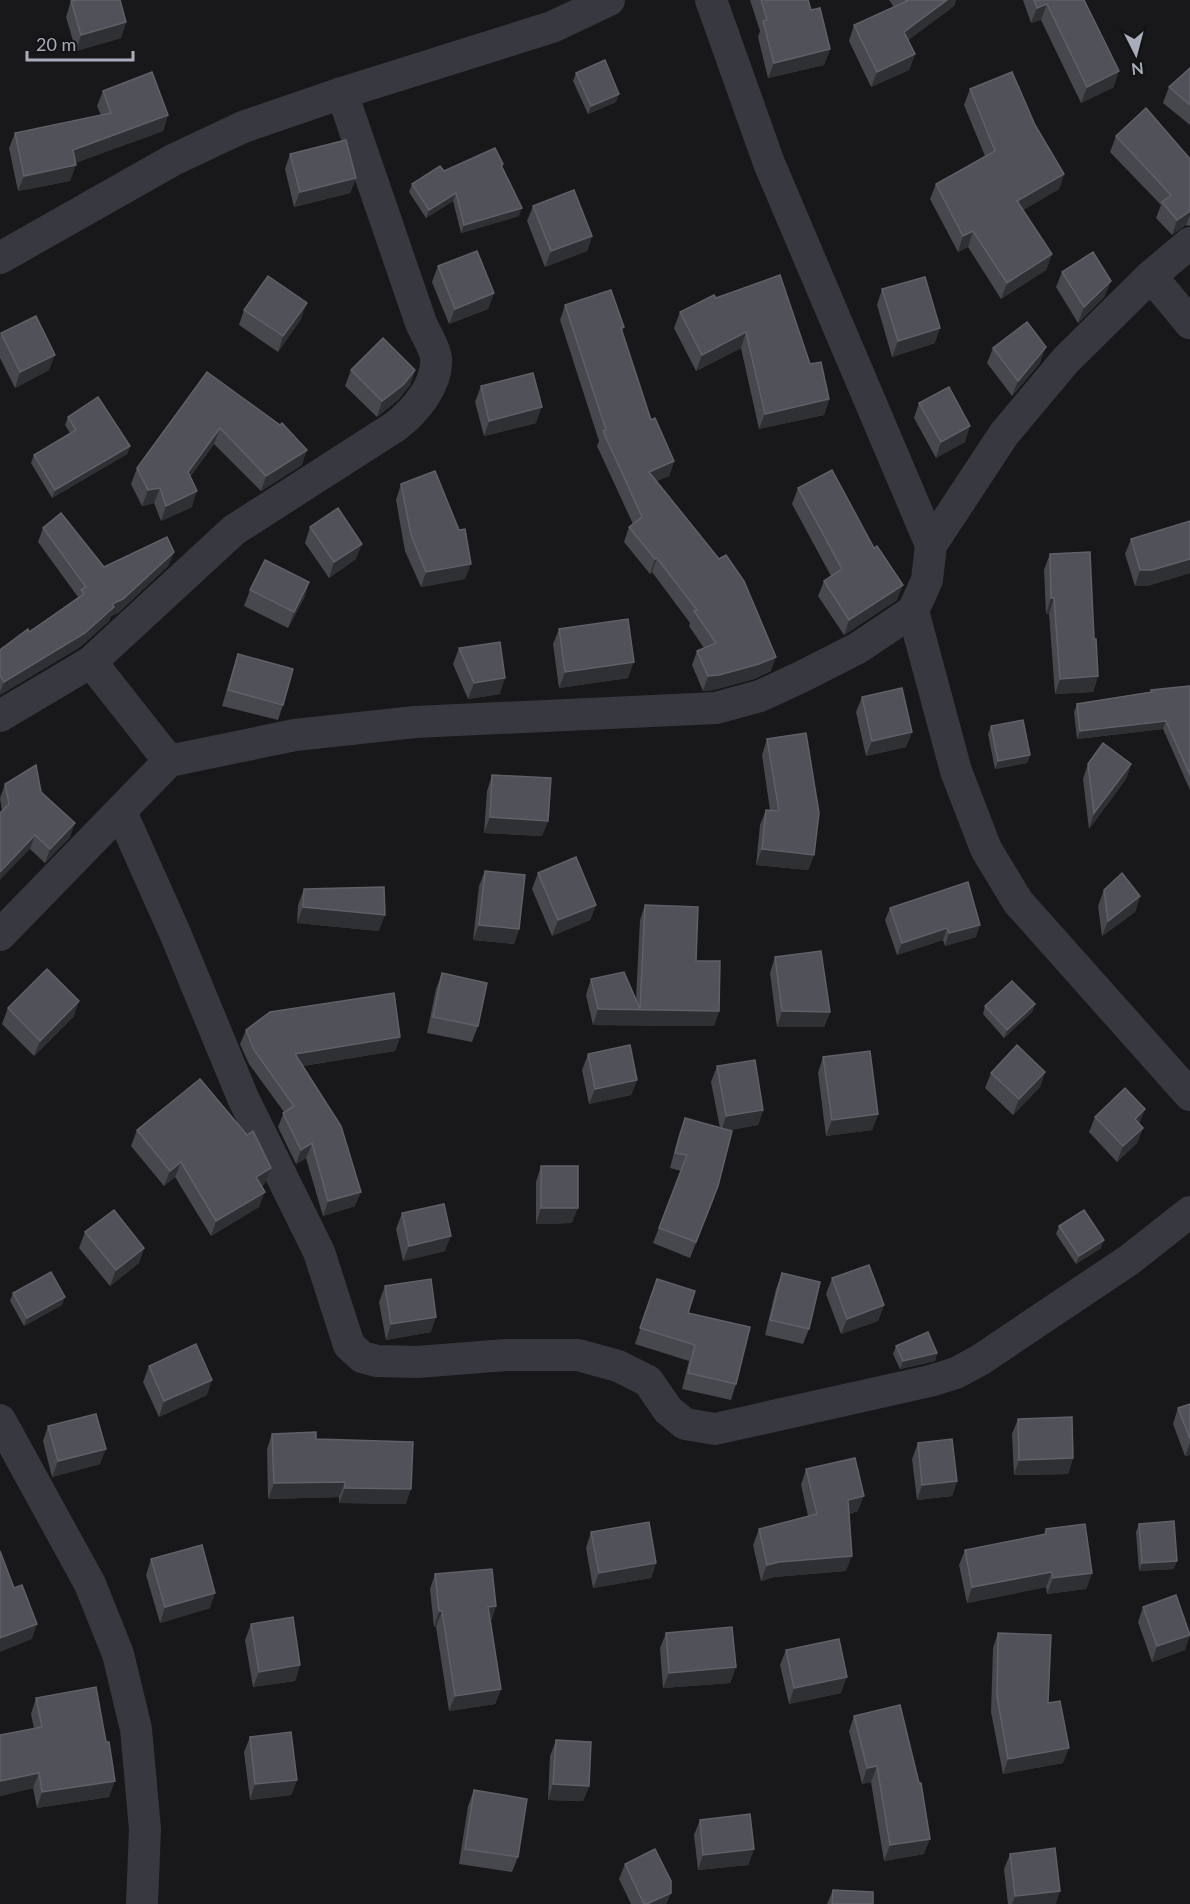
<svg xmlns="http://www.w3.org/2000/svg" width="1190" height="1904" font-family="Lato,sans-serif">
  <rect width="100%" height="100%" fill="#18181a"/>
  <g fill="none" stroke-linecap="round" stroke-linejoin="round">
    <!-- minor -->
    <g stroke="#383940" stroke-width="32">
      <polyline points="711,0 769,163 931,545"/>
      <polyline points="0,258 173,160 243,127 342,93 552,27 609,0"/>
      <polyline points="1151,276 1190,323"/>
      <polyline points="913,611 956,771 986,849 1018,902 1190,1095"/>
      <polyline points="91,662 169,761"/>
      <path d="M0,716L91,662L234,530L396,426C415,411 438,385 436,358C435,347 425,333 421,323L342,93"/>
      <polyline points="121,812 175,933 243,1098 319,1252 349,1345 362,1357 377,1361 417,1362 506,1355 578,1355 618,1366 648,1381 668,1410 685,1424 715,1429 930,1381 956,1373 980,1360 1129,1260 1190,1212"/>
      <polyline points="0,935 169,761 295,735 415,722 716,708 760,696 801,677 858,648 913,611 927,580 931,545 1004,434 1066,360 1151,276 1190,243"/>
      <polyline points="0,1420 90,1584 118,1654 136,1729 145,1829 142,1904"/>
    </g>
  </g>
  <!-- wall -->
  <g fill="#46484d">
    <polygon points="750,0 808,0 811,10 830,49 824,65 768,78 758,37 760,31"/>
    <polygon points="889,0 956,0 954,6 908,40 915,54 909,70 871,87 849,41 854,25 894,7"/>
    <polygon points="1023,0 1084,0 1114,87 1081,103 1041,20 1031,23"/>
    <polygon points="71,1 126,22 121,38 76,51 66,17"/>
    <polygon points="1190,68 1190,125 1163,103 1169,87"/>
    <polygon points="576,73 616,102 588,114 573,81"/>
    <polygon points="970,89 1035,125 1064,174 1059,189 1023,210 1052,254 1046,270 1001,299 968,247 958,252 930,199 936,184 985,156 964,105"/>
    <polygon points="103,91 168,115 163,131 75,163 70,181 18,191 9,148 15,133 101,115 97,106"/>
    <polygon points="1116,136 1190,159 1190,226 1186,225 1172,235 1156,218 1161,205 1110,152"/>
    <polygon points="290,154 356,178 350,193 294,207 285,169"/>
    <polygon points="503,164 502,168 519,216 461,233 453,201 426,218 409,192 412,184 444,171"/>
    <polygon points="533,206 592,236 587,251 545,267 527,221"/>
    <polygon points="438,266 494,293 488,309 449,324 432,282"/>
    <polygon points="1062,272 1105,296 1078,323 1056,287"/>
    <polygon points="882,289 935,343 892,357 877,305"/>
    <polygon points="716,298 810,364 829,399 824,415 759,429 741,348 696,371 674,328 680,312"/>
    <polygon points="565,305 624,327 622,331 651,420 674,461 669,476 656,481 771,671 754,679 713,690 703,691 692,665 697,651 704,648 689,626 690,623 652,572 650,574 624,542 629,527 633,524 597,446 599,441 560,320"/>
    <polygon points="244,310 301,319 278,352 239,325"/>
    <polygon points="1,333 49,370 15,388 0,358 0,336"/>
    <polygon points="993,348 1040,363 1012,396 987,363"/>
    <polygon points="351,370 415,370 410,385 398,400 377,417 345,386"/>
    <polygon points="207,372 302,465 261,491 214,444 190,477 192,507 161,521 154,503 142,506 131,484 137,468"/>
    <polygon points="481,386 536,423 484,436 475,402"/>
    <polygon points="919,403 965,442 936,458 914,418"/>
    <polygon points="68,417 130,446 127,454 52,498 31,463 34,455 70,433 65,425"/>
    <polygon points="401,484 465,579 421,587 405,551 396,500"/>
    <polygon points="798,488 874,548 897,600 844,635 818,596 824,581 831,576 792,504"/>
    <polygon points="1190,521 1190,573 1147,586 1135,586 1125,554 1131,539"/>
    <polygon points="310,527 356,559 329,578 305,543"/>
    <polygon points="43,528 104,567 174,552 168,566 118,613 111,616 109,621 80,647 0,695 0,650 29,632 78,597 38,542"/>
    <polygon points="1050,554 1094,639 1098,676 1093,692 1055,694 1049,614 1046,614 1044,570"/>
    <polygon points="309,582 304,598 288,628 244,606 250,590"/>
    <polygon points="559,629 628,678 559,688 553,644"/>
    <polygon points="459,648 500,694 468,699 453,664"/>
    <polygon points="238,654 283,705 278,720 222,706 233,669"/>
    <polygon points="1190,686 1190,790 1163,729 1077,739 1074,712 1077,704 1150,692 1151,690"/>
    <polygon points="862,697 912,732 906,747 866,756 856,712"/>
    <polygon points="991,726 1030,755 1027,763 995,769 988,734"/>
    <polygon points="767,739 814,855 808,870 756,865 760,825 766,810 770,810 762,755"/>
    <polygon points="1088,764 1131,764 1126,779 1089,829 1083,779"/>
    <polygon points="492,775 548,821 542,836 484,833 487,791"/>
    <polygon points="5,784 41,792 70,837 45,863 30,849 2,811 0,798"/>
    <polygon points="485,871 519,929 514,944 473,940 479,886"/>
    <polygon points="538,873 596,905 590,920 552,936 532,889"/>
    <polygon points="304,889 379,931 297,923 298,905"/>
    <polygon points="1104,890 1140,896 1135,912 1102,936 1098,906"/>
    <polygon points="645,905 696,961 719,1011 714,1026 593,1025 586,995 591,979 636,999 640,920"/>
    <polygon points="890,908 976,937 945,946 943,940 897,955 885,920"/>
    <polygon points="775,957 830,1012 824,1027 777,1027 770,973"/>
    <polygon points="442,973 478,1026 472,1042 427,1033 436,989"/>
    <polygon points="1035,1004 1032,1012 1004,1038 983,1014 985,1006"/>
    <polygon points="8,1008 74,1016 34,1056 2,1024"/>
    <polygon points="246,1030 400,1037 395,1051 303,1066 355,1206 323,1216 306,1158 296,1164 278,1127 284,1112 249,1064 240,1044"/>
    <polygon points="588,1054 637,1080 631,1095 589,1104 582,1070"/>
    <polygon points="823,1057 878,1114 872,1130 826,1136 818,1073"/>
    <polygon points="717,1066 763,1110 758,1125 729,1130 713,1201 690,1258 653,1243 681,1171 670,1168 679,1134 685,1118 720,1128 711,1082"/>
    <polygon points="1045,1072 1040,1087 1013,1115 985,1088 991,1073"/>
    <polygon points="1095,1117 1140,1124 1143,1128 1137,1143 1117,1162 1089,1132"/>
    <polygon points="137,1130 265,1183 262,1186 259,1207 211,1236 175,1177 164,1186 131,1146"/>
    <polygon points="541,1166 572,1223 536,1224 536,1182"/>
    <polygon points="402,1213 445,1251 403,1261 396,1229"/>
    <polygon points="1059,1226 1101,1248 1076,1264 1056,1234"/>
    <polygon points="85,1232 144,1248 139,1263 110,1286 79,1248"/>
    <polygon points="782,1273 809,1329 803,1344 765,1335 776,1289"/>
    <polygon points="832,1278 884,1305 878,1321 841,1334 826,1294"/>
    <polygon points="657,1279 688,1313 736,1384 731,1400 682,1389 689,1361 635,1344"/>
    <polygon points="385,1286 431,1332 386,1340 379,1302"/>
    <polygon points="13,1293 62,1305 24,1326 10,1301"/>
    <polygon points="896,1346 937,1353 935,1361 900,1369 893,1354"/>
    <polygon points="149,1366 207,1395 159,1417 143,1382"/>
    <polygon points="1190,1404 1190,1455 1185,1456 1173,1424 1178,1408"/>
    <polygon points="1018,1419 1073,1458 1068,1474 1014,1475 1012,1434"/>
    <polygon points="48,1426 100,1464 52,1477 43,1441"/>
    <polygon points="272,1434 316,1439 406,1504 339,1503 339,1497 268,1499 267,1449"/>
    <polygon points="918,1443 957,1481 952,1496 917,1500 912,1459"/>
    <polygon points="806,1469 858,1511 849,1514 846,1571 774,1577 761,1581 753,1545 759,1529 808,1516 801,1485"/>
    <polygon points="1139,1524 1174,1569 1139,1571 1136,1532"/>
    <polygon points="1046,1529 1092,1573 1086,1589 1047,1594 1046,1587 967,1603 959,1565 965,1550 1044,1534"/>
    <polygon points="591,1532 656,1563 651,1578 593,1588 586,1548"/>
    <polygon points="151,1559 210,1608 160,1623 146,1575"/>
    <polygon points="435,1574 496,1606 491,1621 501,1689 495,1704 449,1711 436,1627 434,1627 430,1589"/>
    <polygon points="1143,1607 1185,1650 1152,1662 1138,1622"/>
    <polygon points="251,1624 300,1665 295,1681 253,1687 245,1640"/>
    <polygon points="666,1633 736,1667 730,1683 663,1688 660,1648"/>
    <polygon points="998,1633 1048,1703 1063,1763 1003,1774 991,1712 993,1648"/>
    <polygon points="786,1650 841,1693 789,1704 780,1665"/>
    <polygon points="36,1698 109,1797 37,1808 33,1788 0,1796 0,1735 34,1729 31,1714"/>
    <polygon points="854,1716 924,1854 884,1861 871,1782 862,1784 849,1731"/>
    <polygon points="250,1737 297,1780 291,1795 250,1800 244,1752"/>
    <polygon points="556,1740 589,1786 583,1801 548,1800 550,1756"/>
    <polygon points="474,1790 518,1857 512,1872 459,1864 468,1806"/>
    <polygon points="700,1820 754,1849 748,1865 698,1870 694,1835"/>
    <polygon points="1010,1854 1056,1904 1008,1904 1004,1869"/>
    <polygon points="625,1864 671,1893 666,1904 631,1904 619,1879"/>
    <polygon points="833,1890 873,1904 827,1904"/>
  </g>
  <!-- shaded-wall -->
  <g fill="#2f3034">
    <polygon points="947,0 956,0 954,6 898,48 904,32"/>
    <polygon points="1047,4 1041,20 1031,23 1037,8"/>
    <polygon points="126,22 121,38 76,51 81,35"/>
    <polygon points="830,49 824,65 768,78 774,63"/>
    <polygon points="915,54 909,70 871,87 877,72"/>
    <polygon points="1119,71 1114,87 1081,103 1087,87"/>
    <polygon points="619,94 616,102 588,114 591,106"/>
    <polygon points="168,115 163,131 67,166 73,150"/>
    <polygon points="76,165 70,181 18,191 24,176"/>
    <polygon points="1064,174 1059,189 1012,217 1017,201"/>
    <polygon points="356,178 350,193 294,207 300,192"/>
    <polygon points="456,193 453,201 426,218 429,210"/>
    <polygon points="522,208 519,216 461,233 464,225"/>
    <polygon points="1190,211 1190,215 1186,225 1172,235 1177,220"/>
    <polygon points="973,231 968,247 958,252 963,236"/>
    <polygon points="592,236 587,251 545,267 551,251"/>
    <polygon points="1052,254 1046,270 1001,299 1007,283"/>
    <polygon points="1111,281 1105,296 1078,323 1084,307"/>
    <polygon points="494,293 488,309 449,324 455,309"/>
    <polygon points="307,303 301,319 278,352 283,336"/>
    <polygon points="940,328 935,343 892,357 898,341"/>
    <polygon points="746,332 741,348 696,371 702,355"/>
    <polygon points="1046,347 1040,363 1012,396 1018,381"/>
    <polygon points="55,355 49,370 15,388 20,372"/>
    <polygon points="415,370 410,385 398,400 377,417 382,401"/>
    <polygon points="829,399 824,415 759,429 765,414"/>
    <polygon points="542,407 536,423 484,436 489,421"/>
    <polygon points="970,426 965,442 936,458 941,442"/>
    <polygon points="220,428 214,444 182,488 188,472"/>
    <polygon points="130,446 127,454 52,498 55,490"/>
    <polygon points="307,450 302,465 261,491 266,476"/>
    <polygon points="674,461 669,476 643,487 649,472"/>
    <polygon points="160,488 154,503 142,506 148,490"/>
    <polygon points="197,491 192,507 161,521 166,506"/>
    <polygon points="362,544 356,559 329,578 334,562"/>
    <polygon points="174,552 168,566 118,613 111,616 109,621 80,647 0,695 0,692 4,682 112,604"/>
    <polygon points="657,558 652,572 650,574 655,559"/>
    <polygon points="1190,559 1190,573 1147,586 1135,586 1140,570"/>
    <polygon points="471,564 465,579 421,587 426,572"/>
    <polygon points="309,582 304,598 288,628 294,612"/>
    <polygon points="903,585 897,600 844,635 849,620"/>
    <polygon points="1051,598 1054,598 1049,614 1046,614"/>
    <polygon points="776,657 771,671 754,679 713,690 703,691 708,676"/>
    <polygon points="634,662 628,678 559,688 565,672"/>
    <polygon points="1098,676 1093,692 1055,694 1060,679"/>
    <polygon points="505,678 500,694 468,699 474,683"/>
    <polygon points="1166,721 1163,729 1077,739 1080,731"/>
    <polygon points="912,732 906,747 866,756 872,741"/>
    <polygon points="1030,755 1027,763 995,769 998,761"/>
    <polygon points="1131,764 1126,779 1089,829 1094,813"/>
    <polygon points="490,817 548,821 542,836 484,833"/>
    <polygon points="75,823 70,837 45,863 50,849"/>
    <polygon points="35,835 30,849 0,880 0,872"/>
    <polygon points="762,849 814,855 808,870 756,865"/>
    <polygon points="1140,896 1135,912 1102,936 1108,921"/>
    <polygon points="596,905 590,920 552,936 558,920"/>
    <polygon points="303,907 385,915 379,931 297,923"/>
    <polygon points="479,925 519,929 514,944 473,940"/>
    <polygon points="980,925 976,937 945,946 949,933"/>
    <polygon points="947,928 943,940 897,955 902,943"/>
    <polygon points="79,1001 74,1016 34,1056 40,1041"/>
    <polygon points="1035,1004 1032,1012 1004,1038 1007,1030"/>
    <polygon points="598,1009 719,1011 714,1026 593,1025"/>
    <polygon points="782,1011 830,1012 824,1027 777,1027"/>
    <polygon points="400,1037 395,1051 289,1068 295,1054"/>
    <polygon points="1045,1072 1040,1087 1013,1115 1019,1099"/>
    <polygon points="637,1080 631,1095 589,1104 595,1089"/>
    <polygon points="1145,1109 1139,1125 1135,1119"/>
    <polygon points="763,1110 758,1125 721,1132 726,1116"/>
    <polygon points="878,1114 872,1130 826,1136 832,1120"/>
    <polygon points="1143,1128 1137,1143 1117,1162 1123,1146"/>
    <polygon points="312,1143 306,1158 296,1164 301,1150"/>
    <polygon points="181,1162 175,1177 164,1186 170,1171"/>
    <polygon points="271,1168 265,1183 251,1192 256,1177"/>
    <polygon points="265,1192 259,1207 211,1236 216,1221"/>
    <polygon points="361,1192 355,1206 323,1216 328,1201"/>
    <polygon points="541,1208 578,1208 572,1223 536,1224"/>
    <polygon points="451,1236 445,1251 403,1261 409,1246"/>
    <polygon points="1104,1240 1101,1248 1076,1264 1079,1256"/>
    <polygon points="144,1248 139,1263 110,1286 116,1270"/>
    <polygon points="65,1297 62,1305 24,1326 27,1318"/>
    <polygon points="884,1305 878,1321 841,1334 847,1319"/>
    <polygon points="436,1317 431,1332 386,1340 391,1324"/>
    <polygon points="937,1353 935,1361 900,1369 903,1361"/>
    <polygon points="212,1380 207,1395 159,1417 164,1401"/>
    <polygon points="1190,1443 1190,1455 1185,1456"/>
    <polygon points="106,1449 100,1464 52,1477 58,1461"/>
    <polygon points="1073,1458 1068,1474 1014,1475 1019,1460"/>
    <polygon points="957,1481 952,1496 917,1500 922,1485"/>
    <polygon points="345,1482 339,1497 268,1499 274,1483"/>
    <polygon points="345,1488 411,1489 406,1504 339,1503"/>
    <polygon points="864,1496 858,1511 842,1515 848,1500"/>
    <polygon points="852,1556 846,1571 774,1577 761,1581 767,1565 779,1562"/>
    <polygon points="1177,1561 1174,1569 1139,1571 1142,1563"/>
    <polygon points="656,1563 651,1578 593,1588 599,1573"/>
    <polygon points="1052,1572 1046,1587 967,1603 972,1587"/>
    <polygon points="1092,1573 1086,1589 1047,1594 1053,1578"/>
    <polygon points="215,1593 210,1608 160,1623 165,1607"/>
    <polygon points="496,1606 490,1622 488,1607"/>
    <polygon points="439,1611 442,1611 436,1627 434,1627"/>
    <polygon points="37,1624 32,1639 0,1652 0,1638"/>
    <polygon points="1190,1635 1185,1650 1152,1662 1157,1646"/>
    <polygon points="300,1665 295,1681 253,1687 259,1672"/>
    <polygon points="736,1667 730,1683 663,1688 669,1673"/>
    <polygon points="847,1677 841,1693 789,1704 794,1688"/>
    <polygon points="501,1689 495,1704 449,1711 455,1696"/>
    <polygon points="1069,1748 1063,1763 1003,1774 1008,1759"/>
    <polygon points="877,1766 871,1782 862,1784 867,1768"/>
    <polygon points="39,1773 33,1788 0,1796 0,1781"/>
    <polygon points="297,1780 291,1795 250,1800 255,1784"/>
    <polygon points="115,1781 109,1797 37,1808 42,1792"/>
    <polygon points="553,1784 589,1786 583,1801 548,1800"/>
    <polygon points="930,1839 924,1854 884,1861 890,1845"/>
    <polygon points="754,1849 748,1865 698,1870 703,1855"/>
    <polygon points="1060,1891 1056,1904 1012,1904 1015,1896"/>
    <polygon points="671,1893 666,1904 647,1904"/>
  </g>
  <!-- building -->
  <g fill="#515259" stroke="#5f6068" stroke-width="1.5">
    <polygon points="77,0 120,0 126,22 81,35 71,1"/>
    <polygon points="761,0 808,0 811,10 820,8 830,49 774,63 763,21 767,20"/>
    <polygon points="906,0 947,0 904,32 915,54 877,72 854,25 907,1"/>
    <polygon points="1034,0 1084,0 1119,71 1087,87 1047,4 1037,8"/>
    <polygon points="605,60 619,94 591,106 576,73"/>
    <polygon points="1190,68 1190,105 1169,87"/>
    <polygon points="152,72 168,115 73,150 76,165 24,176 15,133 111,113 103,91"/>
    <polygon points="1012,72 1035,125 1064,174 1017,201 1052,254 1007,283 973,231 963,236 936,184 995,151 970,89"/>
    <polygon points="1146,108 1190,159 1190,211 1177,220 1162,202 1171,195 1116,136"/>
    <polygon points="346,140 356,178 300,192 290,154"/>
    <polygon points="495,148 503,164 501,165 522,208 464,225 456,193 429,210 412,184 440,166 444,171"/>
    <polygon points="574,190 592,236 551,251 533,206"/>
    <polygon points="477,251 494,293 455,309 438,266"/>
    <polygon points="1093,252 1111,281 1084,307 1062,272"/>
    <polygon points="780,275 810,364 821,362 829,399 765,414 746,332 702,355 680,312 714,295 716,298"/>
    <polygon points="268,276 307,303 283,336 244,310"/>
    <polygon points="925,277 940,328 898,341 882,289"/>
    <polygon points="611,290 624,327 621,328 651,420 655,418 674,461 649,472 719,559 726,555 744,581 776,657 759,664 719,675 708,676 697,651 716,643 694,611 697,610 657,558 655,559 629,527 642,517 603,431 606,430 565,305"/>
    <polygon points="36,316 55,355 20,372 1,333"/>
    <polygon points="1027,322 1046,347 1018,381 993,348"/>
    <polygon points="383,338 415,370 403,385 382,401 351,370"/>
    <polygon points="207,372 280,425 282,423 307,450 266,476 220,428 188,472 197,491 166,506 160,488 148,490 137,468"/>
    <polygon points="533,373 542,407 489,421 481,386"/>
    <polygon points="949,387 970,426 941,442 919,403"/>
    <polygon points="98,397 130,446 55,490 34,455 76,430 68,417"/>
    <polygon points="832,470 874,548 877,546 903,585 849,620 824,581 842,569 798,488"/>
    <polygon points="435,471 459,530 465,529 471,564 426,572 411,535 401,484"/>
    <polygon points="338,508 362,544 334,562 310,527"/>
    <polygon points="61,513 104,567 167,537 174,552 123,599 112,604 114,607 85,633 4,682 0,675 0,650 28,629 29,632 84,594 81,590 86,587 43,528"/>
    <polygon points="1190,521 1190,559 1152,570 1140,570 1131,539"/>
    <polygon points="1090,552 1094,639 1096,639 1098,676 1060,679 1054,598 1051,598 1050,554"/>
    <polygon points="265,560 309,582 294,612 250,590"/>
    <polygon points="628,619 634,662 565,672 559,629"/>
    <polygon points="500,642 505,678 474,683 459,648"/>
    <polygon points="238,654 293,669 283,705 228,690"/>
    <polygon points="1190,686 1190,775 1166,721 1080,731 1077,704 1152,692 1151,690"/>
    <polygon points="902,688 912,732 872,741 862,697"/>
    <polygon points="1023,720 1030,755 998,761 991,726"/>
    <polygon points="806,733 819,813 814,855 762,849 766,810 779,811 767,739"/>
    <polygon points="1103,743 1131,764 1094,813 1088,764"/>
    <polygon points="36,765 41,792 75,823 50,849 35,835 0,872 0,813 9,804 5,784"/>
    <polygon points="492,775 551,778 548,821 490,817"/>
    <polygon points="576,857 596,905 558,920 538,873"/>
    <polygon points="485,871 525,875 519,929 479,925"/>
    <polygon points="1122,873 1140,896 1108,921 1104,890"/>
    <polygon points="968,882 980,925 949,933 947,928 902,943 890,908"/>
    <polygon points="384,887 385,915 303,907 304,889"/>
    <polygon points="645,905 698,907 696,961 720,961 719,1011 598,1009 591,979 624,972 640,1009"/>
    <polygon points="821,951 830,1012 782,1011 775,957"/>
    <polygon points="47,969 79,1001 40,1041 8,1008"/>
    <polygon points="442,973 487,983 478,1026 433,1017"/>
    <polygon points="1012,981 1035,1004 1007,1030 985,1006"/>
    <polygon points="394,993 400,1037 295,1054 341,1126 361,1192 328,1201 312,1143 301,1150 283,1113 294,1106 254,1050 246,1030 270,1012"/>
    <polygon points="630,1045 637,1080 595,1089 588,1054"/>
    <polygon points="1017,1045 1045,1072 1019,1099 991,1073"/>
    <polygon points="870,1051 878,1114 832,1120 823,1057"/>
    <polygon points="755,1060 763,1110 726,1116 717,1066"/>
    <polygon points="200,1079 247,1135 253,1131 271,1168 256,1177 265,1192 216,1221 181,1162 170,1171 137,1130"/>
    <polygon points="1125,1088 1145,1109 1135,1119 1143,1128 1123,1146 1095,1117"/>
    <polygon points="685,1118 732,1131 718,1186 696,1242 659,1228 687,1155 675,1153"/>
    <rect x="541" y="1166" width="37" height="42"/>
    <polygon points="444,1204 451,1236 409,1246 402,1213"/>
    <polygon points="114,1210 144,1248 116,1270 85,1232"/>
    <polygon points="1084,1210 1104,1240 1079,1256 1059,1226"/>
    <polygon points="869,1265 884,1305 847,1319 832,1278"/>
    <polygon points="51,1272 65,1297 27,1318 13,1293"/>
    <polygon points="782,1273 820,1282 809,1329 770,1320"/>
    <polygon points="431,1279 436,1317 391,1324 385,1286"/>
    <polygon points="657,1279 695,1291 688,1313 750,1327 736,1384 688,1373 695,1345 640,1328"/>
    <polygon points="928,1332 937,1353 903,1361 896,1346"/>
    <polygon points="196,1344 212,1380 164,1401 149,1366"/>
    <polygon points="1190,1404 1190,1439 1178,1408"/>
    <polygon points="96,1414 106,1449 58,1461 48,1426"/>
    <polygon points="1072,1417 1073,1458 1019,1460 1018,1419"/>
    <polygon points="316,1432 316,1439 413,1442 411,1489 345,1488 345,1482 274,1483 272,1434"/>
    <polygon points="952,1439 957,1481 922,1485 918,1443"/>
    <polygon points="855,1458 864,1496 848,1500 852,1556 779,1562 767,1565 759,1529 817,1514 806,1469"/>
    <polygon points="1174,1521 1177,1561 1142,1563 1139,1524"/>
    <polygon points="649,1522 656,1563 599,1573 591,1532"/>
    <polygon points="1085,1524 1092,1573 1053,1578 1052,1572 972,1587 965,1550 1046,1534 1046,1529"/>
    <polygon points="202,1545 215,1593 165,1607 151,1559"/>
    <polygon points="0,1551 14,1588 22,1585 37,1624 0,1638"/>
    <polygon points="492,1569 496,1606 488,1607 501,1689 455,1696 442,1611 439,1611 435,1574"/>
    <polygon points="1176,1595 1190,1635 1157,1646 1143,1607"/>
    <polygon points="293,1617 300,1665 259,1672 251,1624"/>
    <polygon points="732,1627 736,1667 669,1673 666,1633"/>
    <polygon points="998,1633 1051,1635 1048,1703 1060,1701 1069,1748 1008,1759 997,1696"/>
    <polygon points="839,1639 847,1677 794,1688 786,1650"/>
    <polygon points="96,1687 106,1742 109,1742 115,1781 42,1792 39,1773 0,1781 0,1735 42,1727 36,1698"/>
    <polygon points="900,1705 919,1783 921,1783 930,1839 890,1845 877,1766 867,1768 854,1716"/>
    <polygon points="291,1732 297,1780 255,1784 250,1737"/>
    <polygon points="556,1740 591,1742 589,1786 553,1784"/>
    <polygon points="474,1790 527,1799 518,1857 465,1849"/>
    <polygon points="750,1814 754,1849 703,1855 700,1820"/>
    <polygon points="1055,1848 1060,1891 1015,1896 1010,1854"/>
    <polygon points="655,1849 671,1881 671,1893 647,1904 644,1904 625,1864"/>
    <polygon points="833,1890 873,1892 873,1904 832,1904"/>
  </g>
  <!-- north arrow -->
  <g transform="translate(1136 54) rotate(174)" stroke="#131315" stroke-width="4.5" paint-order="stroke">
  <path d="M0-4.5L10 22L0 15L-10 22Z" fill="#a9acbb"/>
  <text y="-9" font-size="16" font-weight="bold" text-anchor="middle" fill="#a9acbb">N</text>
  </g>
  <!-- scale -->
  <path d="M27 51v9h106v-9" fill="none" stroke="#a9acbb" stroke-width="3"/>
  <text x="36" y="51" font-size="18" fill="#a9acbb" stroke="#131315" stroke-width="4.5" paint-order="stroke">20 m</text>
</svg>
